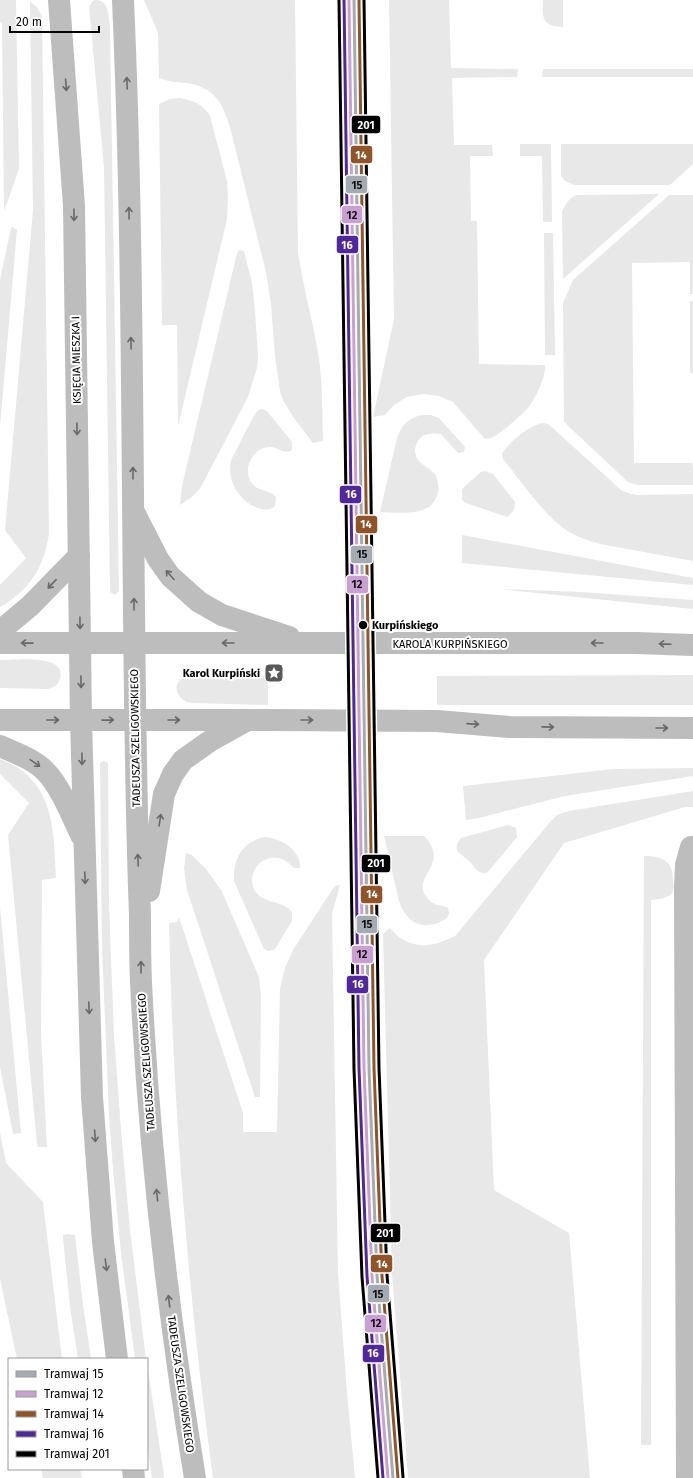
<svg xmlns="http://www.w3.org/2000/svg" width="693" height="1478" font-family="'Fira Sans',sans-serif">
  <rect width="100%" height="100%" fill="#fff"/>
  <!-- green -->
  <g fill="#e8e8e8">
    <polygon points="0,0 16,0 19,169 4,211 2,23 0,22"/>
    <path d="M96,0C109,0 109,17 110,28L119,591L115,595L110,592L104,167L89,7L93,1Z"/>
    <path d="M144,0H295L298,252C303,286 312,318 318,352C323,382 322,412 323,441L313,443L294,418L283,400L280,391L275,356L271,304L266,272L230,127C222,102 215,88 187,83C176,82 169,82 159,78L158,34L156,28Z"/>
    <path d="M389,0H449L451,68L518,69L517,77L452,78L454,145H492L493,156H470L471,221H477L479,364L545,365C546,376 537,395 530,405C525,413 502,432 493,437C490,439 487,439 484,438L453,402L439,396L423,394L407,397L394,405L385,415L373,417L394,319Z"/>
    <path d="M543,0H563V27C542,26 542,18 543,0Z"/>
    <path d="M30,2L37,7L42,16L49,533C45,566 29,591 0,607V585L26,558L5,530L33,210Z"/>
    <polygon points="543,69 693,69 693,77 542,77"/>
    <path d="M180,98C194,101 203,104 210,116L227,181L228,197L227,219L178,426L177,325H162L159,104L170,99Z"/>
    <polygon points="520,144 551,144 552,222 543,222 542,156 520,156"/>
    <polygon points="561,144 693,144 693,164 670,185 574,185 564,180 561,176"/>
    <path d="M659,194L563,279L562,212C565,204 569,198 577,195Z"/>
    <polygon points="669,195 693,195 693,294 690,294 690,262 632,263 634,463 692,463 693,467 693,485 638,485 628,482 564,422 563,303 573,280"/>
    <polygon points="12,227 17,230 0,426 0,280 11,228"/>
    <polygon points="544,233 553,233 555,355 545,355"/>
    <path d="M239,250L244,251L252,283L255,311L258,356L257,368L248,397L202,485C196,494 190,499 180,505L182,486L237,253Z"/>
    <rect x="690" y="301" width="3" height="72"/>
    <path d="M262,409L267,411L292,442V447L291,451C283,454 278,447 270,447C255,447 244,465 249,478C255,493 268,488 276,497L275,506C269,512 260,509 253,506C237,498 227,478 231,461C232,456 236,452 238,447C243,436 249,425 255,414L258,410Z"/>
    <path d="M422,415H431L439,418L465,447L464,452L458,453L441,434C433,433 426,433 420,438C417,441 416,445 415,449C415,464 427,465 435,474C438,479 439,487 438,492C432,519 400,512 380,512L397,438C402,425 408,418 422,415Z"/>
    <path d="M543,423L548,424L555,430L621,490L631,494L639,495L693,494V561L600,544C590,541 580,538 571,533C546,519 521,481 503,459L502,454C509,442 529,425 543,423Z"/>
    <path d="M485,471L493,474L515,502C516,508 512,513 507,517L466,503L462,500V490L464,487L481,472Z"/>
    <polygon points="462,535 693,578 693,585 462,563"/>
    <polygon points="498,589 581,592 693,600 693,609"/>
    <path d="M0,660C14,660 68,653 60,679C58,685 53,688 48,689L0,688Z"/>
    <polygon points="693,675 693,705 437,705 437,676"/>
    <path d="M186,676H268V705L192,703C176,701 170,683 186,676Z"/>
    <path d="M0,759C54,779 54,829 56,878L42,880L41,1035L47,1147H38L37,1144L8,835L29,803L0,774Z"/>
    <polygon points="104,761 108,763 108,766 109,903 114,1035 121,1130 130,1230 146,1359 135,1359 121,1253 113,1169 109,1116 102,948 100,764 101,762"/>
    <polygon points="693,768 693,776 565,796 479,818 466,820 463,786 613,769"/>
    <path d="M693,791V807H685L564,843L484,960L494,1190L569,1233L590,1478H408L392,1274L383,934L390,928C394,932 399,938 404,940C422,950 438,944 455,936L550,822L557,815L569,811Z"/>
    <path d="M508,825L516,828L517,837L487,873C476,874 476,867 469,861C460,853 451,851 461,838Z"/>
    <path d="M384,836H424C451,864 412,876 426,896C428,899 430,902 433,903C437,906 443,905 448,908L449,913L447,918C425,932 407,925 399,901Z"/>
    <path d="M266,837C281,839 301,849 300,868H294C289,864 286,860 279,858C262,854 246,873 254,889C262,905 282,899 292,912V921L275,949C271,951 268,952 264,949L234,881C232,860 243,840 266,837Z"/>
    <polygon points="186,853 192,855 205,868 212,877 222,892 259,977 261,995 260,1097 255,1097 187,890 184,868"/>
    <path d="M644,856C662,856 673,861 673,880C674,885 674,889 672,893C667,899 658,899 651,900V1445H641V1441Z"/>
    <path d="M340,885L332,914L338,1273L347,1393L355,1478H213C188,1294 173,1109 169,923L177,922L179,917L243,1113V1132H277L280,989L285,968L293,950L332,890L335,886Z"/>
    <polygon points="0,907 21,1133 13,1134 0,1067"/>
    <polygon points="0,1132 6,1163 43,1202 62,1359 17,1359 0,1279"/>
    <polygon points="67,1234 75,1235 83,1305 91,1359 78,1359 70,1307 63,1238 63,1235"/>
    <polygon points="147,1364 163,1469 164,1478 152,1478 147,1444"/>
    <polygon points="41,1469 80,1469 82,1478 43,1478"/>
  </g>
  <g fill="none" stroke-linecap="round" stroke-linejoin="round">
    <!-- minor -->
    <polyline stroke="#bdbdbd" stroke-width="22" points="687,1478 685,888 686,865 691,847 693,847"/>
    <!-- tertiary -->
    <g stroke="#bdbdbd" stroke-width="22">
      <polyline points="59,0 74,206 81,720 92,1097 103,1242 117,1359"/>
      <path d="M123,0C132,203 132,407 134,610C135,712 136,814 140,915C140,938 140,960 141,982C149,1149 168,1314 195,1478"/>
      <polyline points="135,514 158,559 170,576 199,602 222,615 289,637"/>
      <polyline points="0,631 30,606 79,556"/>
      <polyline points="0,643 636,643 693,645"/>
      <polyline points="0,720 268,720 437,721 509,727 693,728"/>
      <path d="M0,746C15,753 34,759 46,772C60,786 72,816 81,835"/>
      <polyline points="149,891 164,794 173,774 183,760 210,741 246,721"/>
      <polyline points="133,1469 134,1478"/>
    </g>
    <!-- tram-1 casing -->
    <g stroke="#fff" stroke-width="6">
      <polyline id="tram-1" points="354,0 369,1068 377,1276 393,1478"/>
    </g>
    <!-- tram-2 casing -->
    <g stroke="#fff" stroke-width="6">
      <polyline id="tram-2" points="349,0 364,1068 372,1276 388,1478"/>
    </g>
    <!-- tram-3 casing -->
    <g stroke="#fff" stroke-width="6">
      <polyline id="tram-3" points="359,0 374,1068 382,1276 398,1478"/>
    </g>
    <!-- tram-4 casing -->
    <g stroke="#fff" stroke-width="6">
      <polyline id="tram-4" points="344,0 359,1068 367,1276 383,1478"/>
    </g>
    <!-- tram-5 casing -->
    <g stroke="#fff" stroke-width="6">
      <polyline id="tram-5" points="364,0 379,1068 387,1275 403,1477"/>
    </g>
    <!-- tram-6 casing -->
    <g stroke="#fff" stroke-width="6">
      <polyline id="tram-6" points="339,0 354,1069 362,1277 378,1478"/>
    </g>
    <!-- tram-1 -->
    <use href="#tram-1" stroke="#a4abb2" stroke-width="3"/>
    <!-- tram-2 -->
    <use href="#tram-2" stroke="#ca9fd4" stroke-width="3"/>
    <!-- tram-3 -->
    <use href="#tram-3" stroke="#915429" stroke-width="3"/>
    <!-- tram-4 -->
    <use href="#tram-4" stroke="#51279e" stroke-width="3"/>
    <!-- tram-5 -->
    <use href="#tram-5" stroke="#000" stroke-width="3"/>
    <!-- tram-6 -->
    <use href="#tram-6" stroke="#000" stroke-width="3"/>
  </g>
  <!-- one-way arrows -->
  <defs><path id="oneway-shaft" d="M-6 0H5M1.5-3L5.5 0L1.5 3" fill="none" stroke-width="1.6" stroke-linecap="round" stroke-linejoin="round"/></defs>
  <g stroke="#686868">
    <use href="#oneway-shaft" transform="translate(127 83) rotate(-92)"/>
    <use href="#oneway-shaft" transform="translate(66 85) rotate(86)"/>
    <use href="#oneway-shaft" transform="translate(129 213) rotate(-91)"/>
    <use href="#oneway-shaft" transform="translate(74 215) rotate(89)"/>
    <use href="#oneway-shaft" transform="translate(131 343) rotate(-91)"/>
    <use href="#oneway-shaft" transform="translate(77 429) rotate(89)"/>
    <use href="#oneway-shaft" transform="translate(133 473) rotate(-90)"/>
    <use href="#oneway-shaft" transform="translate(170 575) rotate(-131)"/>
    <use href="#oneway-shaft" transform="translate(52 584) rotate(133)"/>
    <use href="#oneway-shaft" transform="translate(134 604) rotate(-90)"/>
    <use href="#oneway-shaft" transform="translate(80 623) rotate(89)"/>
    <use href="#oneway-shaft" transform="translate(27 643) rotate(-179)"/>
    <use href="#oneway-shaft" transform="translate(228 643) rotate(180)"/>
    <use href="#oneway-shaft" transform="translate(597 643) rotate(180)"/>
    <use href="#oneway-shaft" transform="translate(665 644) rotate(-178)"/>
    <use href="#oneway-shaft" transform="translate(81 682) rotate(89)"/>
    <use href="#oneway-shaft" transform="translate(53 720)"/>
    <use href="#oneway-shaft" transform="translate(108 720) rotate(-1)"/>
    <use href="#oneway-shaft" transform="translate(174 720)"/>
    <use href="#oneway-shaft" transform="translate(307 720)"/>
    <use href="#oneway-shaft" transform="translate(473 724) rotate(4)"/>
    <use href="#oneway-shaft" transform="translate(548 727) rotate(1)"/>
    <use href="#oneway-shaft" transform="translate(662 728)"/>
    <use href="#oneway-shaft" transform="translate(82 759) rotate(89)"/>
    <use href="#oneway-shaft" transform="translate(35 763) rotate(35)"/>
    <use href="#oneway-shaft" transform="translate(160 820) rotate(-81)"/>
    <use href="#oneway-shaft" transform="translate(138 860) rotate(-92)"/>
    <use href="#oneway-shaft" transform="translate(85 878) rotate(88)"/>
    <use href="#oneway-shaft" transform="translate(141 967) rotate(-90)"/>
    <use href="#oneway-shaft" transform="translate(89 1008) rotate(88)"/>
    <use href="#oneway-shaft" transform="translate(95 1136) rotate(86)"/>
    <use href="#oneway-shaft" transform="translate(157 1195) rotate(-96)"/>
    <use href="#oneway-shaft" transform="translate(106 1265) rotate(83)"/>
    <use href="#oneway-shaft" transform="translate(169 1301) rotate(-97)"/>
  </g>
  <!-- icons -->
  <defs>
    <g id="sight-square" transform="scale(1)"><rect x="-9" y="-9" width="18" height="18" rx="4" fill="#595959" stroke="#fff"/><path d="M0-6L1.8-2.2L6-1.7L2.9 1.2L3.7 5.4L0 3.3L-3.7 5.4L-2.9 1.2L-6-1.7L-1.8-2.2Z" fill="#fff"/></g>
  </defs>
  <g fill-rule="evenodd">
    <use href="#sight-square" x="274" y="673"/>
  </g>
  <!-- markers -->
  <circle fill="#000" stroke="#fff" stroke-width="1.5" cx="363" cy="625" r="5"/>
  <g text-anchor="middle" stroke-width="4" stroke-linejoin="round" paint-order="stroke">
    <!-- street labels -->
    <g font-size="11" fill="#000" stroke="#fff">
      <text transform="translate(76 360) rotate(-91)" y="4">KSIĘCIA MIESZKA I</text>
      <text x="450" y="648">KAROLA KURPIŃSKIEGO</text>
      <text transform="translate(135 738) rotate(-91)" y="4">TADEUSZA SZELIGOWSKIEGO</text>
      <text transform="translate(146 1062) rotate(-94)" y="4">TADEUSZA SZELIGOWSKIEGO</text>
      <text transform="translate(181 1384) rotate(82)" y="4">TADEUSZA SZELIGOWSKIEGO</text>
    </g>
    <!-- stop labels -->
    <g font-size="11" font-weight="bold" fill="#000" stroke="#fff" text-anchor="start">
      <text x="372" y="629">Kurpińskiego</text>
    </g>
    <!-- poi labels -->
    <g font-size="11" font-weight="bold" fill="#000" stroke="#fff" text-anchor="end">
      <text x="260" y="677">Karol Kurpiński</text>
    </g>
  </g>
  <g stroke="#fff" stroke-width="1.5">
    <rect x="351" y="115" width="30" height="19" rx="4" fill="#000"/>
    <rect x="350" y="145" width="23" height="19" rx="4" fill="#915429"/>
    <rect x="345" y="175" width="23" height="19" rx="4" fill="#a4abb2"/>
    <rect x="341" y="205" width="22" height="19" rx="4" fill="#ca9fd4"/>
    <rect x="336" y="235" width="23" height="19" rx="4" fill="#51279e"/>
    <rect x="339" y="485" width="23" height="19" rx="4" fill="#51279e"/>
    <rect x="355" y="515" width="23" height="19" rx="4" fill="#915429"/>
    <rect x="350" y="545" width="23" height="19" rx="4" fill="#a4abb2"/>
    <rect x="346" y="575" width="23" height="19" rx="4" fill="#ca9fd4"/>
    <rect x="361" y="854" width="30" height="19" rx="4" fill="#000"/>
    <rect x="360" y="885" width="23" height="19" rx="4" fill="#915429"/>
    <rect x="356" y="915" width="22" height="19" rx="4" fill="#a4abb2"/>
    <rect x="351" y="945" width="23" height="19" rx="4" fill="#ca9fd4"/>
    <rect x="346" y="975" width="23" height="19" rx="4" fill="#51279e"/>
    <rect x="370" y="1223" width="31" height="20" rx="4" fill="#000"/>
    <rect x="370" y="1254" width="23" height="19" rx="4" fill="#915429"/>
    <rect x="367" y="1284" width="23" height="19" rx="4" fill="#a4abb2"/>
    <rect x="364" y="1314" width="23" height="19" rx="4" fill="#ca9fd4"/>
    <rect x="362" y="1344" width="23" height="19" rx="4" fill="#51279e"/>
  </g>
  <g font-size="11" text-anchor="middle" font-weight="bold" fill="#fff">
    <text x="366" y="129">201</text>
    <text x="361" y="159">14</text>
    <text x="347" y="249">16</text>
    <text x="351" y="498">16</text>
    <text x="366" y="528">14</text>
    <text x="376" y="867">201</text>
    <text x="372" y="898">14</text>
    <text x="358" y="988">16</text>
    <text x="385" y="1237">201</text>
    <text x="382" y="1268">14</text>
    <text x="373" y="1357">16</text>
  </g>
  <g font-size="11" text-anchor="middle" font-weight="bold" fill="#111">
    <text x="357" y="189">15</text>
    <text x="352" y="219">12</text>
    <text x="362" y="558">15</text>
    <text x="357" y="588">12</text>
    <text x="367" y="928">15</text>
    <text x="362" y="958">12</text>
    <text x="378" y="1298">15</text>
    <text x="376" y="1327">12</text>
  </g>
  <!-- legend -->
  <rect x="8" y="1358" width="140" height="112" fill="#ffffff" stroke="#999999"/>
  <rect x="16" y="1371" width="20" height="6" fill="#a4abb2" stroke="#999999"/>
  <text x="44" y="1378" font-size="12" fill="#000000">Tramwaj 15</text>
  <rect x="16" y="1391" width="20" height="6" fill="#ca9fd4" stroke="#999999"/>
  <text x="44" y="1398" font-size="12" fill="#000000">Tramwaj 12</text>
  <rect x="16" y="1411" width="20" height="6" fill="#915429" stroke="#999999"/>
  <text x="44" y="1418" font-size="12" fill="#000000">Tramwaj 14</text>
  <rect x="16" y="1431" width="20" height="6" fill="#51279e" stroke="#999999"/>
  <text x="44" y="1438" font-size="12" fill="#000000">Tramwaj 16</text>
  <rect x="16" y="1451" width="20" height="6" fill="#000000" stroke="#999999"/>
  <text x="44" y="1458" font-size="12" fill="#000000">Tramwaj 201</text>
  <!-- scale -->
  <path d="M10 26v6h89v-6" fill="none" stroke="#000000" stroke-width="2"/>
  <text x="16" y="26" font-size="12" fill="#000000" stroke="#ffffff" stroke-width="3" paint-order="stroke">20 m</text>
</svg>
